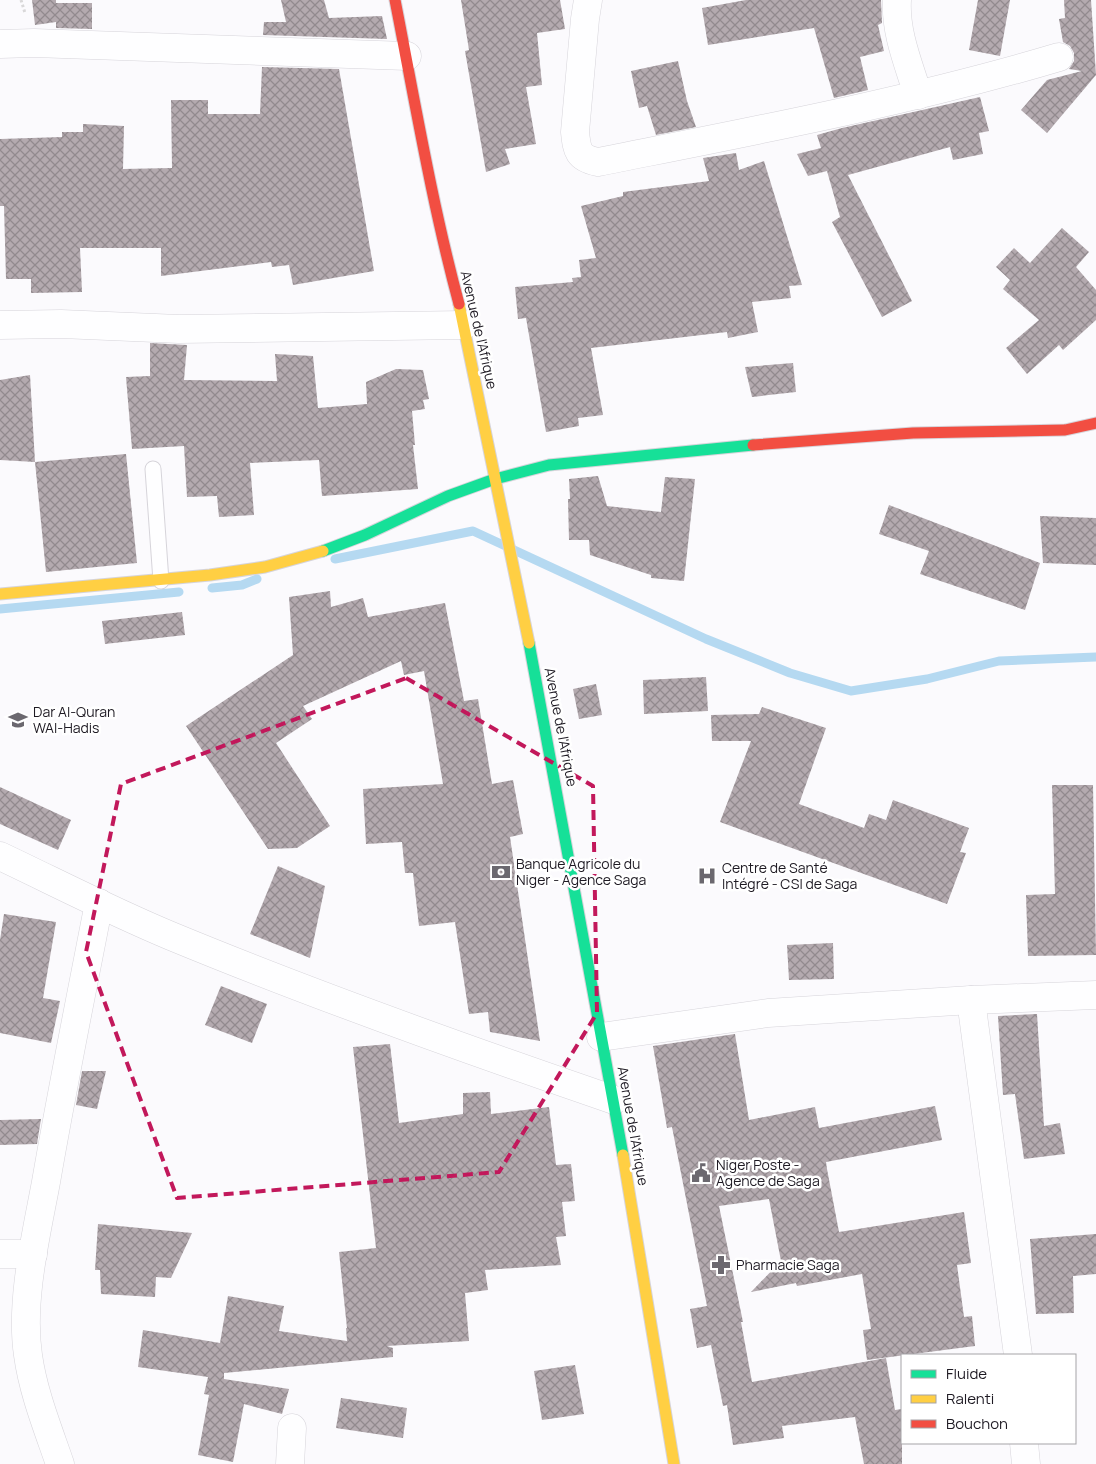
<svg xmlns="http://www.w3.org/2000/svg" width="1096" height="1464" font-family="Manrope,sans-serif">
  <defs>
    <pattern id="building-cross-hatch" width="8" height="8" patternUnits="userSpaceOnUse" patternTransform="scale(1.25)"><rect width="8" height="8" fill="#b4aaaf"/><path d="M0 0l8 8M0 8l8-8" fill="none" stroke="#928a8e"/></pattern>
  </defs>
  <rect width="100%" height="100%" fill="#fbfafd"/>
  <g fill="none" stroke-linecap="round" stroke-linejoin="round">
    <!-- stream -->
    <g stroke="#b5d9f1" stroke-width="9">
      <polyline points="335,559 473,531 706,639 790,673 851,691 927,679 999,661 1096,657"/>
      <polyline points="212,588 242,585 257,579"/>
      <polyline points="0,609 179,592"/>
    </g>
  </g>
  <!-- building -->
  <g fill="url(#building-cross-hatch)">
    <polygon points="32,0 56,0 56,3 92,3 92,29 56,28 56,22 35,25"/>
    <polygon points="281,0 324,0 329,18 382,16 387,39 263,35 264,22 286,22"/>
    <polygon points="461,0 560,0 565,29 537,33 542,85 526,87 536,144 505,149 510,164 486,172 465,51 469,50"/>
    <polygon points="746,0 881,0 882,23 878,25 884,51 860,57 868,90 834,98 814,28 708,45 702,8"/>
    <polygon points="978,0 1010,0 1000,56 969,50"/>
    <polygon points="1064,0 1091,0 1096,75 1047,133 1021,110 1047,80 1082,71 1069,69 1074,61 1074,53 1070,46 1063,42 1059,19 1065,18"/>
    <polygon points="678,61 687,101 696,127 656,135 647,106 639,108 631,71"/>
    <polygon points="262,67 339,69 374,271 293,285 289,265 272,267 271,262 161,276 161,248 80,248 82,292 31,293 31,279 6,279 4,206 0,206 0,139 62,137 62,132 83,132 83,124 124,126 123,169 172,168 171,100 208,100 208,114 260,114"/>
    <polygon points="980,97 989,131 979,133 983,154 953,160 950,147 848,175 912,301 882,317 832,222 840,217 827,171 808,176 797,154 821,148 817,135 842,128"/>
    <polygon points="736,153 739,170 764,161 802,285 789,286 791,298 752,302 758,332 728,338 727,332 591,348 603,415 578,418 579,426 546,432 526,318 518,319 515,287 573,282 572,278 581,277 579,260 596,258 581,206 623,196 623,192 709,181 703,158"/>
    <polygon points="1062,228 1089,252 1076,267 1096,290 1096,320 1063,350 1059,345 1027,374 1006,348 1039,320 1003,289 1010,280 996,267 1014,248 1030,263"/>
    <polygon points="150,343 187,345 184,380 277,381 275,354 313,356 318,408 367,404 366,382 396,369 423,370 429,399 423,400 425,409 412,411 415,445 413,445 418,489 322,496 319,460 250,463 254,515 219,517 217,496 187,497 184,446 132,449 126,377 150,376"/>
    <polygon points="793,363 796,392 752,397 745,367"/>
    <polygon points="30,375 35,462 0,460 0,380"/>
    <polygon points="126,454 137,563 46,572 35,462"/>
    <polygon points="598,476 607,506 661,512 665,477 695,479 684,581 651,578 651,575 590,555 589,540 569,540 568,499 570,499 569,479"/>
    <polygon points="889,505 1040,563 1025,610 920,574 929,551 879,534"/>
    <polygon points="1040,516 1096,518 1096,565 1043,563"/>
    <polygon points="330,591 331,607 363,598 368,617 445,603 464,701 478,699 492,784 513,780 523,834 510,837 540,1041 490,1032 488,1012 469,1014 455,922 419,926 413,873 405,873 402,842 366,844 363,789 443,784 424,671 404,675 401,661 303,706 312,719 276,743 330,826 297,848 268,849 186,726 293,655 289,597"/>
    <polygon points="182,612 185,635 105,644 102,621"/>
    <polygon points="706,677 708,711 644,714 643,680"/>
    <polygon points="596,684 602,715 579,719 573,689"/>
    <polygon points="762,707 826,728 799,804 864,828 869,814 886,820 893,800 969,828 960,852 966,853 947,904 720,822 751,741 712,741 711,715 759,714"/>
    <polygon points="1052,785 1093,785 1096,955 1028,956 1026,895 1055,894"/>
    <polygon points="0,787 71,820 58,850 0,824"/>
    <polygon points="278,866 325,886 310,958 250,934"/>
    <polygon points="4,914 56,922 43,998 60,1001 51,1043 0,1033 0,940"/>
    <polygon points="833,943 834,979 789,980 787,945"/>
    <polygon points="221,986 267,1004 252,1043 205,1025"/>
    <polygon points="1037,1014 1044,1126 1060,1123 1065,1154 1024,1159 1015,1094 1003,1095 998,1016"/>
    <polygon points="735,1034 749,1120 815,1107 819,1128 935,1106 942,1140 826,1162 827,1169 839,1232 964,1212 971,1263 957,1265 964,1317 972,1316 975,1346 867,1360 863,1330 871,1329 862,1274 797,1286 796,1283 751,1292 781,1261 769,1199 719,1206 743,1322 741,1322 752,1382 886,1358 895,1410 902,1409 902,1464 864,1464 855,1417 782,1426 784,1438 733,1445 727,1405 723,1406 711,1345 697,1348 690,1309 707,1306 672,1127 667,1128 653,1046"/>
    <polygon points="390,1044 399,1123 463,1114 463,1093 490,1092 491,1114 549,1107 556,1165 571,1164 575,1201 562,1202 566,1236 556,1237 561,1265 485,1270 488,1290 465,1293 469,1341 387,1346 393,1348 393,1357 224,1373 224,1379 289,1389 282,1414 244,1404 233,1462 198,1455 209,1395 204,1394 208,1377 138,1367 143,1330 220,1343 228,1296 284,1306 279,1331 347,1341 346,1328 347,1328 339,1252 376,1248 353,1047"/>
    <polygon points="82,1071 106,1071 97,1109 76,1105"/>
    <polygon points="41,1119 37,1144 0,1145 0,1120"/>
    <polygon points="98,1224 192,1233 171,1278 156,1277 155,1297 101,1294 100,1270 95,1270"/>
    <polygon points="1096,1234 1096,1274 1073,1276 1074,1313 1036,1314 1030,1239"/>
    <polygon points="575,1365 584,1414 542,1420 534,1371"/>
    <polygon points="341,1398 407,1408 403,1438 336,1428"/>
  </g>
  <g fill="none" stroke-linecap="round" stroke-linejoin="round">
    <!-- lane casing -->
    <g stroke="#d6d4da" stroke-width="17">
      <polyline id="lane" points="153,469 161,581"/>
    </g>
    <!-- street casing -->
    <g stroke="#d6d4da" stroke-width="29">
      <g id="street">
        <path d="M588,0L585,19L575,132C577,151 578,158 598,162C753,131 908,102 1059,57"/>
        <path d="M897,0C895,33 909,65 918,95"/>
        <polyline points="0,44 34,43 407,56"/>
        <polyline points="0,325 61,324 179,329 464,325"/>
        <path d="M0,856C57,883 113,912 171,936C316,996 465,1049 614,1100"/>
        <polyline points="971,1000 1018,1355"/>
        <polyline points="601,1037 768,1013 971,1000 1096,995"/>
        <polyline points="0,1254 33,1254"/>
        <polyline points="1024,1443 1026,1464"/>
        <path d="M60,1464C48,1429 33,1392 28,1355C20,1301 36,1236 46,1182C62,1089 81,996 99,903"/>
        <polyline points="290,1464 292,1428"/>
      </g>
    </g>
    <!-- fast casing -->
    <g stroke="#d6d4da" stroke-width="13">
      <g id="fast">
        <polyline points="323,551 365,535 448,496 495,479 549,465 753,445"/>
        <polyline points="529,643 623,1155"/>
      </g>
    </g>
    <!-- slow casing -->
    <g stroke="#d6d4da" stroke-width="13">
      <g id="slow">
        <polyline points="459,304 529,643"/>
        <polyline points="0,594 210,575 265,567 323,551"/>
        <polyline points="623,1155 674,1464"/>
      </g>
    </g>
    <!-- jam casing -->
    <g stroke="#d6d4da" stroke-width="13">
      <g id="jam">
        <path d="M395,0C415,102 432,204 459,304"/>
        <polyline points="753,445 913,433 1065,430 1096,423"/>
      </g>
    </g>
    <!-- path -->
    <polyline stroke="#d9d8d9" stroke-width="3" stroke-dasharray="2.5 2.5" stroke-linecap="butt" points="21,0 25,13"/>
    <!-- lane -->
    <use href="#lane" stroke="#fefeff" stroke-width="15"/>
    <!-- street -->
    <use href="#street" stroke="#fefeff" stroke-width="28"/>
    <!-- fast -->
    <use href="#fast" stroke="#16e098" stroke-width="11"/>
    <!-- slow -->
    <use href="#slow" stroke="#ffcf43" stroke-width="11"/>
    <!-- jam -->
    <use href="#jam" stroke="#f24e42" stroke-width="11"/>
  </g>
  <!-- marked area -->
  <path fill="none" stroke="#c2185b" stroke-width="4" stroke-dasharray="10 6" stroke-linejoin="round" d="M406,678L593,786L597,1013L499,1172L177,1198L86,952L121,784Z"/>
  <!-- icons -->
  <defs>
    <g id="school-bare" transform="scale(1.5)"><path d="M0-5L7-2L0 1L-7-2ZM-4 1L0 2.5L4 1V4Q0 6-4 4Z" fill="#6b686f" stroke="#fff" stroke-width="2.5" paint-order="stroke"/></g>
    <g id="bank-bare" transform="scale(1.5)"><path d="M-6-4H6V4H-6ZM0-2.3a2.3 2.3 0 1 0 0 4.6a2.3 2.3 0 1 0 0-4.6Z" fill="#6b686f" stroke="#fff" stroke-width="2.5" paint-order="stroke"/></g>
    <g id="hospital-bare" transform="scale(1.5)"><path d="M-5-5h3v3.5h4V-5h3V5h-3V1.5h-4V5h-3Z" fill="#6b686f" stroke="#fff" stroke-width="2.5" paint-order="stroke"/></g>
    <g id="civic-bare" transform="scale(1.5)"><path d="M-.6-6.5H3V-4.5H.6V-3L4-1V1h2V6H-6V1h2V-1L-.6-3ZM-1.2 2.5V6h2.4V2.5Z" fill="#6b686f" stroke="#fff" stroke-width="2.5" paint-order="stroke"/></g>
    <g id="pharmacy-bare" transform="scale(1.5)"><path d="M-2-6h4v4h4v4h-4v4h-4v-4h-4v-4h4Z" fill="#6b686f" stroke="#fff" stroke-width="2.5" paint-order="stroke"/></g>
  </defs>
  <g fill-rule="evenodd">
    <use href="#school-bare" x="18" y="720"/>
    <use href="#bank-bare" x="501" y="872"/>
    <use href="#hospital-bare" x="707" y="876"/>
    <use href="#civic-bare" x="701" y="1173"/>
    <use href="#pharmacy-bare" x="721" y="1265"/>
  </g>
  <g text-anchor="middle" stroke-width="5" stroke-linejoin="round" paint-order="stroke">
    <!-- street labels -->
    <g font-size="14" fill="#1e1a23" stroke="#fff">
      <text transform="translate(479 330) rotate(77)" y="5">Avenue de l'Afrique</text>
      <text transform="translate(561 727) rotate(79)" y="5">Avenue de l'Afrique</text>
      <text transform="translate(633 1126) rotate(80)" y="5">Avenue de l'Afrique</text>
    </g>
    <!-- poi labels -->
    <g font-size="14" fill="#1e1a23" stroke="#fff" text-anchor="start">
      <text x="33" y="717">Dar Al-Quran<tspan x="33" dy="16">WAl-Hadis</tspan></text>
      <text x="516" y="869">Banque Agricole du<tspan x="516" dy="16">Niger - Agence Saga</tspan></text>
      <text x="722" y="873">Centre de Santé<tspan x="722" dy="16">Intégré - CSI de Saga</tspan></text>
      <text x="716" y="1170">Niger Poste -<tspan x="716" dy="16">Agence de Saga</tspan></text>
      <text x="736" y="1270">Pharmacie Saga</text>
    </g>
  </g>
  <!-- legend -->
  <rect x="901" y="1354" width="175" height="90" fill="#ffffff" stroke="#a5a3a7"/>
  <rect x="911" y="1370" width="25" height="8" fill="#16e098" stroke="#a5a3a7"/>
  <text x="946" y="1379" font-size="15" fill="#1e1a23">Fluide</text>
  <rect x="911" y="1395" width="25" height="8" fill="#ffcf43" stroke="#a5a3a7"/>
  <text x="946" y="1404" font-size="15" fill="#1e1a23">Ralenti</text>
  <rect x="911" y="1420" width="25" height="8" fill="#f24e42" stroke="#a5a3a7"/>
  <text x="946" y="1429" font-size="15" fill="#1e1a23">Bouchon</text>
</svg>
